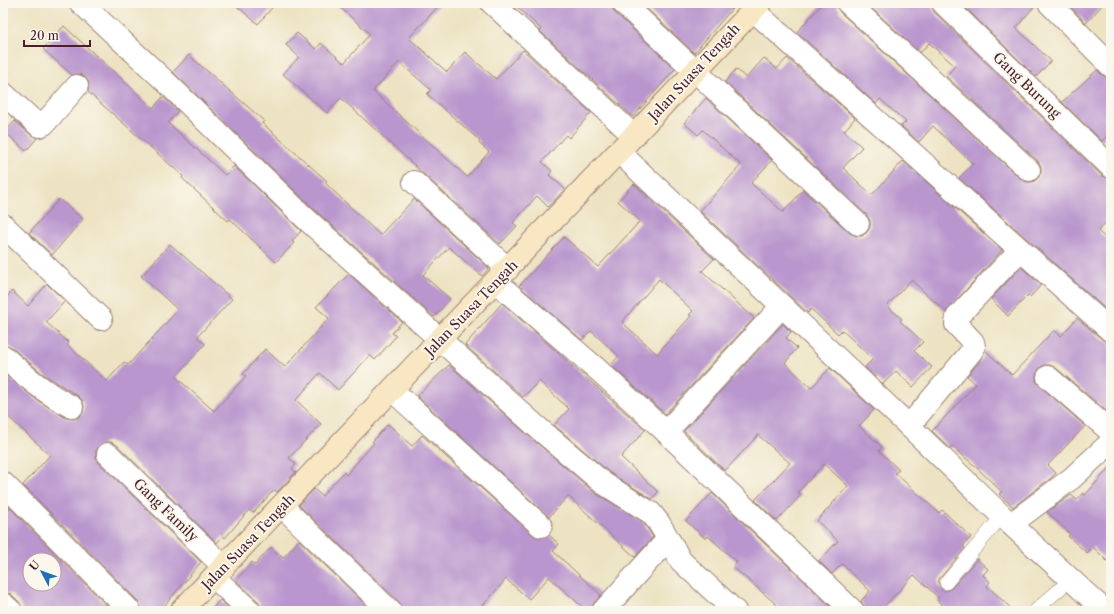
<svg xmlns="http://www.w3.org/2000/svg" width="1114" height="614" font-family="'Libre Caslon Text',serif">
  <rect width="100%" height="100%" fill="#fbf7ec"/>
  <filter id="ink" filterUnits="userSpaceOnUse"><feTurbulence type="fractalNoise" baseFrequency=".025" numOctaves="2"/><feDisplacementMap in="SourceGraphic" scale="8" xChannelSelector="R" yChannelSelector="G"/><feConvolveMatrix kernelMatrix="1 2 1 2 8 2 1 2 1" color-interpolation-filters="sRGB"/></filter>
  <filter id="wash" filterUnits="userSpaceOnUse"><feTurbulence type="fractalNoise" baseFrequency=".012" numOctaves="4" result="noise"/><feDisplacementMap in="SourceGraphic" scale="16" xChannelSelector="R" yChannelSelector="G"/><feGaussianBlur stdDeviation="0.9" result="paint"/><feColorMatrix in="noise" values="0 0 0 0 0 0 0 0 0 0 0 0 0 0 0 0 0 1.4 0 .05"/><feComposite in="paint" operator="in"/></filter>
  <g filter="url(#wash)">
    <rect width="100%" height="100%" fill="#ede3c3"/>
    <g id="blocks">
      <!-- building -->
      <g fill="#ba96ce" fill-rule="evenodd">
        <polygon points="233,3 276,3 258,24"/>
        <path d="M335,3H441L409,38L447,72L465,52L496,79L523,50L591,113L569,138L566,135L542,162L552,171L549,175L565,189L548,207L537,196L513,223L517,226L500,244L341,98L327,113L283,74L299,57L286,45L297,33L316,49L321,43L344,63L370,34ZM399,62L431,90L427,94L480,141L479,143L489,152L467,177L373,91Z"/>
        <polygon points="513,3 611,3 614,12 675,69 633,117 540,31 542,30"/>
        <polygon points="641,3 737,3 694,53"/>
        <polygon points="823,3 836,3 840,12 1021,179 1027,182 1033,182 1038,178 1041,172 1041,166 1038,161 946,76 955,66 929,43 920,53 866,3 931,3 934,12 1102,176 1111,179 1111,217 1098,231 1111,243 1111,314 959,178 973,164 933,126 919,142 901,126 906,122 880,99 876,104 797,32"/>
        <polygon points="961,3 1037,3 1016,28 1051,61 1036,77"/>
        <polygon points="1067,3 1104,3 1086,23"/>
        <polygon points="64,26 153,108 163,97 178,111 168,123 225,175 234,166 301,231 292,241 294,243 276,262 230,219 228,221 182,178 183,176 88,92 89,82 85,77 79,74 72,75 43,49"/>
        <polygon points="189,55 264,121 262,123 327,181 325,183 380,235 414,199 489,268 482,276 449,247 423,275 450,299 434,317 313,208 173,72"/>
        <polygon points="764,58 777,69 787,58 855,118 844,131 862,147 843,168 872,195 903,161 1002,250 946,312 911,280 887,306 902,319 900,321 923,342 914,351 932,367 913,387 896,371 883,384 865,367 873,359 842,330 838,334 811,309 808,313 700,211 741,165 703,130 698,135 684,123 706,98 772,160 751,183 783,212 803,190 850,233 856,236 862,236 867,232 870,227 870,221 867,215 725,82 736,69 746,78"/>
        <polygon points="1097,70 1102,75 1111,78 1111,132 1102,141 1062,102"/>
        <polygon points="15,121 31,135 37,138 26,151 5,132"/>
        <path d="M634,184L714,259L702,271L754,318L665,414L611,365L619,356L591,331L582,340L519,286L564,237L598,267L640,221L618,201ZM659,279L693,311L689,315L691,316L657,354L622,322Z"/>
        <polygon points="59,199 83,219 52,255 29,233"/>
        <polygon points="170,244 232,299 197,337 205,344 176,377 214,411 246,376 243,374 265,349 285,367 329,318 316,307 349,274 402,322 392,333 396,336 375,360 370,355 338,390 320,373 296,400 321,424 289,458 296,464 292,469 296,472 277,492 274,490 253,513 249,510 225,538 223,536 217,543 117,445 111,442 105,442 99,446 96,451 96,457 99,463 201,562 160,611 142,611 139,602 23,485 50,455 3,412 3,373 37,400 66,418 73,419 79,417 83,413 84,406 82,400 78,396 43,374 11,347 3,344 3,302 12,291 28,306 47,284 65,301 46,322 69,343 67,345 107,381 124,362 128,365 178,310 141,276"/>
        <polygon points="1021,267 1041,285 1030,297 1028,295 1008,316 991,299"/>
        <polygon points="502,303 645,430 621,457 658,492 652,499 610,473 554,425 569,409 539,381 523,397 465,345"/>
        <polygon points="1077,318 1103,340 1111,343 1111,415 1056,368 1050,365 1044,365 1039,369 1036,375 1036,381 1040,386 1085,426 1048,465 1056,473 1052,477 1013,507 999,494 1002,492 976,467 952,446 950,448 932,431 976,384 967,376 982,359 985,350 1012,375 1054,330 1061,336"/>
        <polygon points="783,324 791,332 786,338 797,348 785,363 811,388 830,368 874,410 859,426 882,447 879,451 899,470 895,473 939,513 942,510 971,537 963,546 965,548 940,578 938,582 941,589 945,591 952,588 977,559 988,569 983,575 990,582 987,586 1014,611 948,611 937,600 939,598 914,575 880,611 865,611 861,601 870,591 842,564 832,574 819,561 838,541 817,521 848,486 824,464 798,492 801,495 777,521 755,500 790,463 758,435 725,471 684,431"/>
        <polygon points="449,365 529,436 595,493 643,522 653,537 635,557 568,496 549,517 417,396"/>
        <polygon points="388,424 412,446 422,435 533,535 539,538 549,535 559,544 553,551 601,595 594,603 591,611 587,611 549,577 529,599 506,579 478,611 402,611 399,602 299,505 314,489 322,496 344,472 346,475 374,443 372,442"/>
        <polygon points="1111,466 1111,565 1093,547 1087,553 1068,536 1070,534 1047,512 1071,495 1077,500 1083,493 1085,495"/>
        <polygon points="712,493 835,611 784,611 733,567 737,562 708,536 706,539 686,521"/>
        <path d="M6,504L112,611H23L19,602L11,594L3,592V507ZM30,560H54V584H30Z"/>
        <polygon points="299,540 372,611 262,611 259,602 236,580 252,562 255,565 271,547 283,558"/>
        <polygon points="220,600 232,611 210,611"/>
      </g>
    </g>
  </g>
  <g filter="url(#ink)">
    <use href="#blocks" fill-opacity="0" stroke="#9c8177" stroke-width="1"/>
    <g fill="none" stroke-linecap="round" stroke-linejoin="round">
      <!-- lane casing -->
      <g stroke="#9c8177" stroke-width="14">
        <g id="lane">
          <polyline points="946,583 1002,516"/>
          <polyline points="1035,611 1071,579"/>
        </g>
      </g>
      <!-- street casing -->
      <g stroke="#9c8177" stroke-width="24">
        <g id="street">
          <polyline points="81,3 165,81 304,217 537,427 603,483 651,513 659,523 681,561 735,611"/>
          <polyline points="492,3 634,136"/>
          <polyline points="623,3 858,224"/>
          <polyline points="848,3 1029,170"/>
          <polyline points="943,3 1111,167"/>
          <polyline points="1049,3 1111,66"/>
          <polyline points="753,10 1111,331"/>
          <polyline points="3,93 39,126 44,124 77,86"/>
          <polyline points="619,152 909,426 1002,516 1105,611"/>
          <polyline points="414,182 508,269"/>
          <polyline points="3,225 101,319"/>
          <polyline points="496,282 597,369 666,432 853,611"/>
          <path d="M3,356C25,376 45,393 72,407"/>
          <polyline points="1048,377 1111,432"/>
          <polyline points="393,391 541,526"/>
          <polyline points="909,426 971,352 974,347 973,342 956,324 957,317 1020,250"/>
          <polyline points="666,432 782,306"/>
          <polyline points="108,454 224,567"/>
          <polyline points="3,483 130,611"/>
          <polyline points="282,506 390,611"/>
          <polyline points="1011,524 1072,478 1111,442"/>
          <polyline points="214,577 250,611"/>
          <polyline points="3,604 11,611"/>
          <polyline points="603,611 668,539"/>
        </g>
      </g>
      <!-- secondary casing -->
      <g stroke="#9c8177" stroke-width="24">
        <polyline id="secondary" points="181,611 760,3"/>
      </g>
      <!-- lane -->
      <use href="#lane" stroke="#fff" stroke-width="13"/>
      <!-- street -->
      <use href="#street" stroke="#fff" stroke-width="22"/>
      <!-- secondary -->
      <use href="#secondary" stroke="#f9e7c3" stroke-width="22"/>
    </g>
  </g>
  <g text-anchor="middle" stroke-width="4" stroke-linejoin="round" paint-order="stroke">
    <!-- street labels -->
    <g font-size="14" fill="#4a1f2b" stroke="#fbf7ec">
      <text transform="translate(694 72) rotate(-47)" y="5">Jalan Suasa Tengah</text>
      <text transform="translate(1027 85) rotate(44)" y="5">Gang Burung</text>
      <text transform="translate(471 308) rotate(-46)" y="5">Jalan Suasa Tengah</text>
      <text transform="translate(166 510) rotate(44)" y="5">Gang Family</text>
      <text transform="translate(248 542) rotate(-46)" y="5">Jalan Suasa Tengah</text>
    </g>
  </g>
  <!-- margin -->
  <rect width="1114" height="614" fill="none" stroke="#fbf7ec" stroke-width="16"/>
  <!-- north arrow -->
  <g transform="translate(42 572) rotate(311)"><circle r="19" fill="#fbf7ec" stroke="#b4a19f"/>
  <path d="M0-3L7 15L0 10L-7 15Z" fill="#1f6fb2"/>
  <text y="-6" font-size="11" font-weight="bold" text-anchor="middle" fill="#4a1f2b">U</text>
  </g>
  <!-- scale -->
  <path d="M24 40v6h66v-6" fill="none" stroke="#4a1f2b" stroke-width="2"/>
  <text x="30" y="40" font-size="12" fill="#4a1f2b" stroke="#fbf7ec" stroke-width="3" paint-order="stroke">20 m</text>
</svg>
